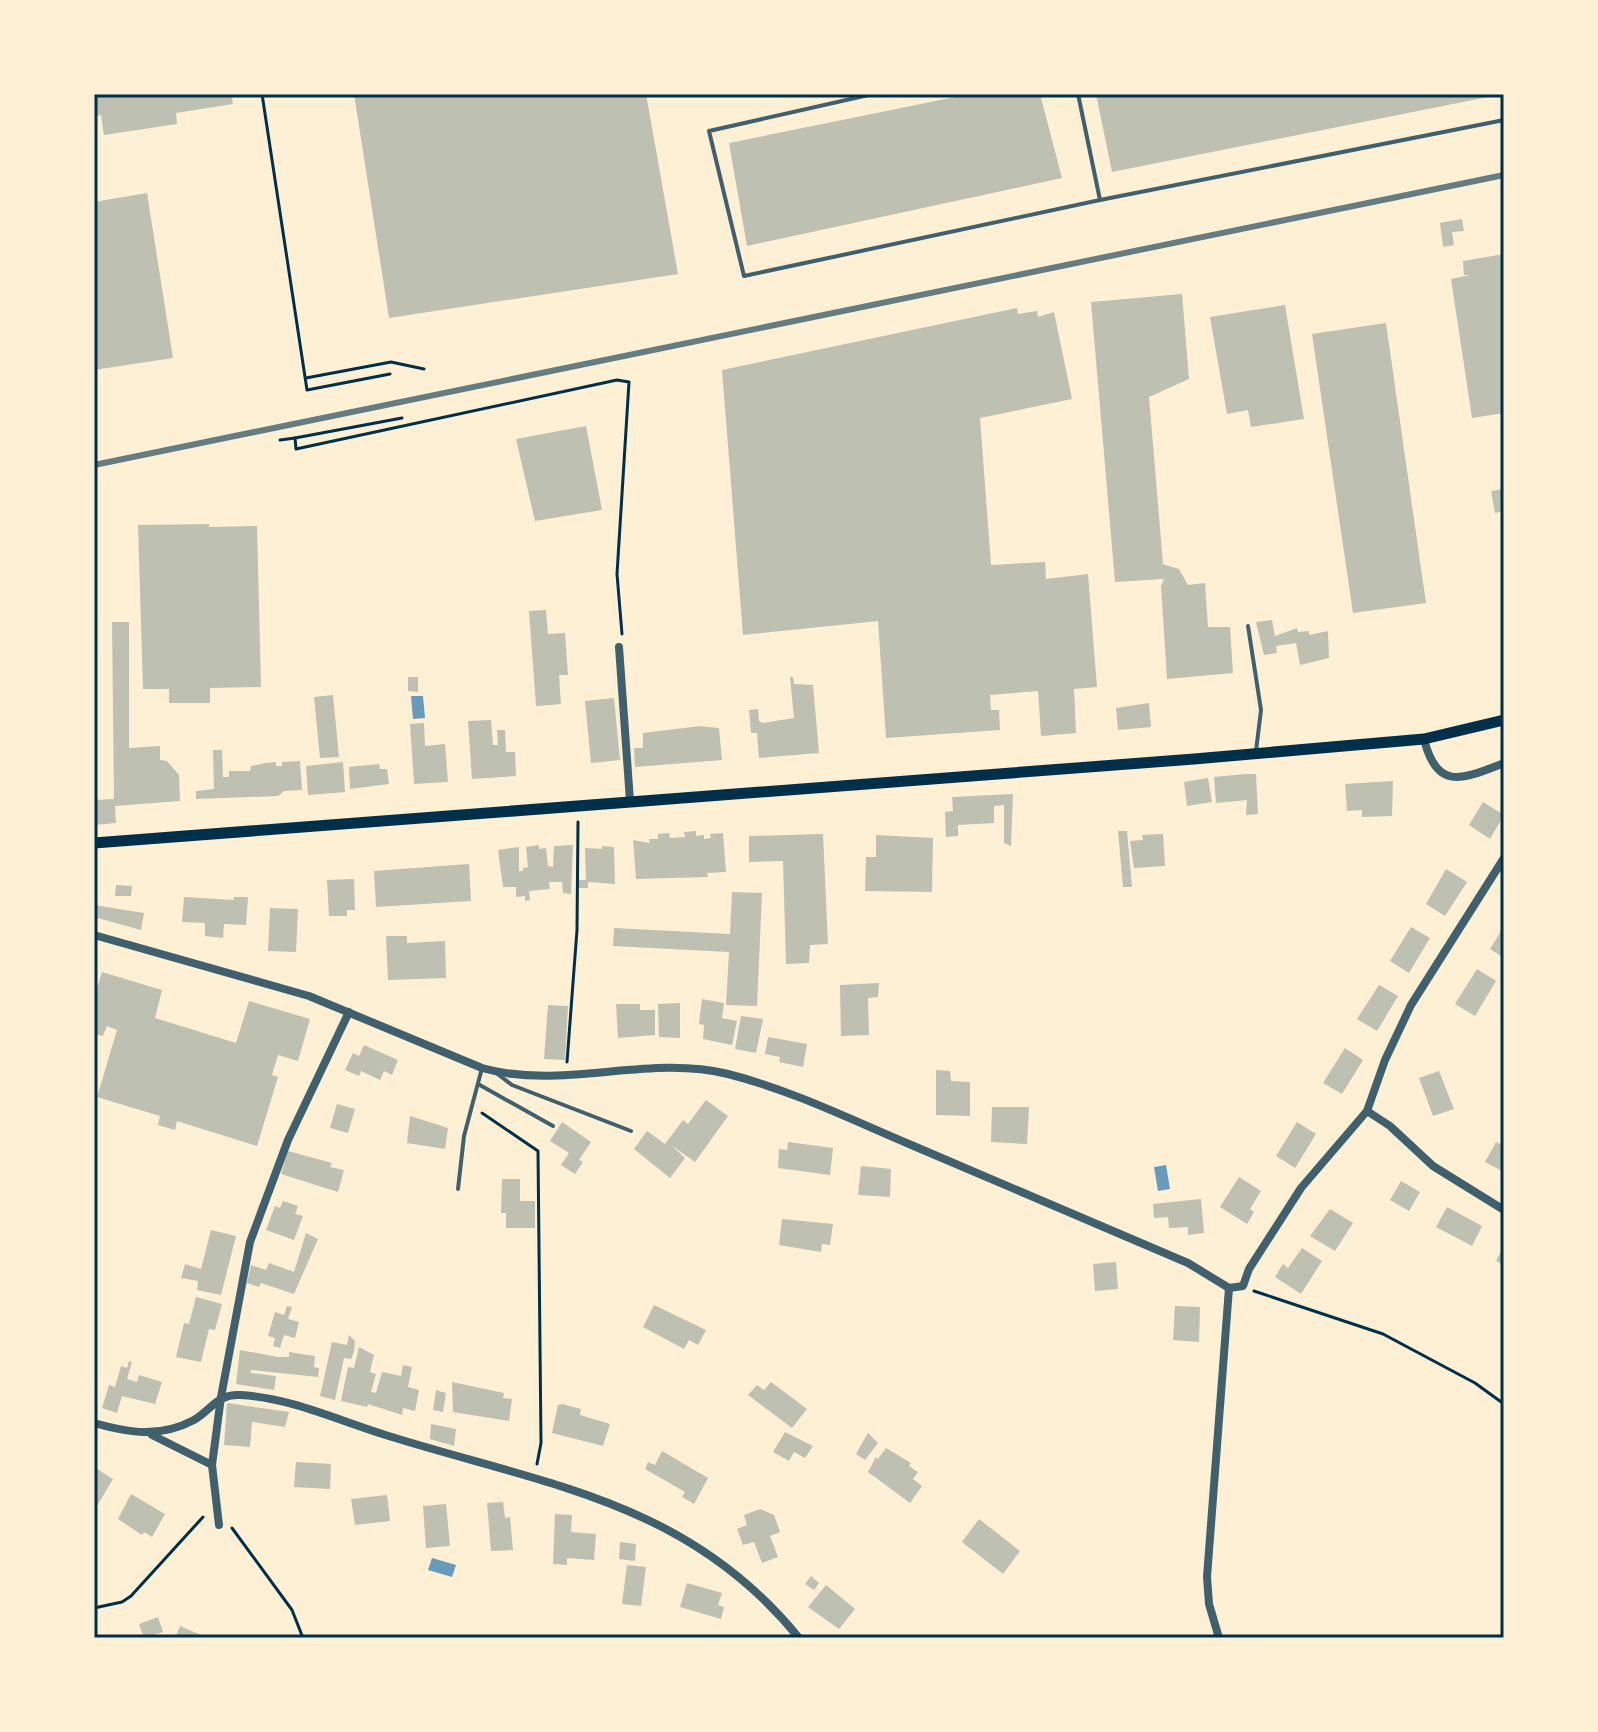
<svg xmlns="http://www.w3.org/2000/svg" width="1598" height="1732" font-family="'Times New Roman',serif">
  <rect width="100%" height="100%" fill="#fdf0d5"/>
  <!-- water -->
  <g fill="#669bbc">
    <polygon points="411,696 423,696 425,718 413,719"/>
    <polygon points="1166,1165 1170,1189 1158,1191 1154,1167"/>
    <polygon points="432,1558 456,1565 452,1577 428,1570"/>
  </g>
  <!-- building -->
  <g fill="#bec0b2">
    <polygon points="94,94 231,94 233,104 176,113 177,124 104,135 101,115 94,116"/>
    <polygon points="354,94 646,94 678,274 389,318"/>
    <polygon points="970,94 1040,94 1062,178 747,246 729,143"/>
    <polygon points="1096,94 1498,94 1498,95 1112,172"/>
    <polygon points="147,193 173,358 94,370 94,202"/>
    <polygon points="1462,219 1464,231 1452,232 1454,245 1443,247 1440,223"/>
    <polygon points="1504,254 1504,413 1472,418 1451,279 1470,275 1464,275 1463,261"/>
    <polygon points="1182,294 1189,379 1149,397 1163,564 1179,569 1188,585 1205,583 1208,627 1230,627 1233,673 1167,679 1161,586 1164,579 1115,582 1091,302"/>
    <polygon points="1285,305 1304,419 1251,427 1248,410 1227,414 1210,317"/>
    <polygon points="1017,308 1018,314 1037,311 1038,317 1054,312 1072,399 980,418 991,565 1045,562 1046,579 1088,574 1097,687 1074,689 1076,733 1041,736 1038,691 990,695 991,710 999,710 1000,730 886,738 878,621 743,635 722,370"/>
    <polygon points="1386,323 1426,603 1353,613 1312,334"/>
    <polygon points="586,426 602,510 535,521 516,439"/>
    <polygon points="1504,489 1504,511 1495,513 1491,491"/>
    <polygon points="209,524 209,527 257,526 261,687 210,688 210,703 169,703 169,689 143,689 138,525"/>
    <polygon points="546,610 548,634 565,633 568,675 559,675 561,704 536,706 529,611"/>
    <polygon points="1272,620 1275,636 1297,628 1298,632 1309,631 1309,635 1328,631 1329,658 1300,665 1296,643 1276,646 1277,653 1264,655 1256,622"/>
    <polygon points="112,622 129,622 129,748 160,746 160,760 167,761 179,775 180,801 115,806 116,823 94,825 94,800 114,799"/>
    <polygon points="408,677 418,677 418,692 408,691"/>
    <polygon points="790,677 793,677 794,684 813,685 819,753 759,758 757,733 751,733 749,710 758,709 759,721 763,723 794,718"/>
    <polygon points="333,695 339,757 320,758 314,697"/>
    <polygon points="614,698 620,760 591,763 585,701"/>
    <polygon points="1149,703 1151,727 1118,730 1116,708"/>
    <polygon points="491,720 493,745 498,745 497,730 505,730 506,752 515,752 516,776 472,779 468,721"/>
    <polygon points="424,723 425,746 445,744 448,782 414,784 410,724"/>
    <polygon points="700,726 719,728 722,760 635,767 634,748 643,748 643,733"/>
    <polygon points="213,750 222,750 223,777 229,777 229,771 250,771 251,766 266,763 276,762 276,766 282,766 282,762 300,761 302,790 284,791 278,796 196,799 196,791 214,789"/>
    <polygon points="343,762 345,792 308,795 306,766"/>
    <polygon points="379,764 380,769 387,769 389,784 350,789 349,767"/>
    <polygon points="1245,774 1256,774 1258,814 1246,815 1247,800 1216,803 1214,777"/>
    <polygon points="1208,778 1212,802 1187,806 1184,782"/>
    <polygon points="1393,781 1392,816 1362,817 1362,810 1347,811 1345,784"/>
    <polygon points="1013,794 1011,846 1004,843 1004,805 994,806 994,823 958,825 958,836 946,837 945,812 953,811 952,797"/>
    <polygon points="1483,802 1504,815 1490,839 1469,825"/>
    <polygon points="696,831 696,836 704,835 704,839 711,838 710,834 723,833 726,872 707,873 708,877 636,879 633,840 650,843 649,839 658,839 658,834 669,833 670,838 685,837 684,832"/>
    <polygon points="1118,831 1127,831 1132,887 1123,887"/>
    <polygon points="823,834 828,944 810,945 809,963 786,964 783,861 749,862 749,836"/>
    <polygon points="1163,834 1165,866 1134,868 1130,841 1143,840 1142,835"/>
    <polygon points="876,835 933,838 932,892 865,891 866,857 876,857"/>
    <polygon points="539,845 539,849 546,848 548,866 553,867 554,846 573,845 571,894 563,893 562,882 549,882 550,889 529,891 530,900 525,901 525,896 516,897 516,887 503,887 498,850 519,847 519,871 523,871 523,868 528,867 526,847"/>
    <polygon points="602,846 614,847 615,884 588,882 588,888 578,888 578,880 586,880 585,848 602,849"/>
    <polygon points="469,864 471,901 376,907 374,871"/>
    <polygon points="1446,869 1467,882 1445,916 1426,904"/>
    <polygon points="354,879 355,910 347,910 347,916 329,916 327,880"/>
    <polygon points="116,885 132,886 131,896 115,896"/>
    <polygon points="732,892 762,893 757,1006 726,1005 729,952 613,946 614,928 730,934"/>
    <polygon points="184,897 234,900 234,897 248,897 246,925 224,924 223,938 205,936 205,923 182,922"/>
    <polygon points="94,905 144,913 141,930 94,917"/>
    <polygon points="270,908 298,909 296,952 268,951"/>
    <polygon points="1504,926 1504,958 1490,949"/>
    <polygon points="1411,927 1430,938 1409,973 1390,961"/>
    <polygon points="386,936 407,936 407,943 445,941 446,978 388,980"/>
    <polygon points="1477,969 1496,981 1475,1016 1455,1004"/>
    <polygon points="102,972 162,990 155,1018 236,1043 249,1001 310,1019 298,1061 278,1055 272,1075 278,1077 257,1146 177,1121 175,1130 158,1125 160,1116 97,1097 117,1030 107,1026 103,1036 94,1034 94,998"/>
    <polygon points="879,983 878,997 868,998 869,1035 841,1036 840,985"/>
    <polygon points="1379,985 1398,996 1377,1031 1357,1019"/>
    <polygon points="702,999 724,1003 722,1018 737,1021 732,1045 703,1039 704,1025 699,1024"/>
    <polygon points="680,1003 680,1038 659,1037 658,1004"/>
    <polygon points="616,1004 640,1004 640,1010 655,1010 655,1035 618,1038"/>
    <polygon points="548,1005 568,1006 565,1060 544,1059"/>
    <polygon points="741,1016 763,1019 756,1053 735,1049"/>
    <polygon points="768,1037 807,1044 803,1067 779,1062 780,1057 765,1054"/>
    <polygon points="364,1045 398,1060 392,1075 384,1071 380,1080 361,1071 359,1076 345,1070 353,1053 359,1056"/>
    <polygon points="1345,1048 1363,1060 1342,1094 1323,1083"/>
    <polygon points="936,1070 950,1071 951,1081 970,1082 970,1116 936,1115"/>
    <polygon points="1439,1071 1454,1109 1433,1116 1419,1078"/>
    <polygon points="706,1100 728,1116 695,1162 671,1145 685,1158 670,1178 634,1149 647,1131 665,1144 683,1120 688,1124"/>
    <polygon points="337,1104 355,1109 348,1133 330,1128"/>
    <polygon points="992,1107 1029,1107 1027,1144 991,1142"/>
    <polygon points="410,1116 448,1128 445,1149 407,1143"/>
    <polygon points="562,1122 591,1142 579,1160 583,1162 575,1174 561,1165 569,1153 550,1141"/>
    <polygon points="1297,1122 1316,1134 1295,1168 1276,1156"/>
    <polygon points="788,1142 833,1148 830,1175 778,1168 779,1149 787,1150"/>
    <polygon points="1496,1142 1504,1146 1504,1172 1485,1162"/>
    <polygon points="288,1151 332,1163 330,1167 344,1170 338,1192 281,1174"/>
    <polygon points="861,1166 891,1169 890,1197 858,1195"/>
    <polygon points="1239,1177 1261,1191 1250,1209 1254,1212 1247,1224 1220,1207"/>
    <polygon points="502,1179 520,1179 520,1201 535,1201 535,1228 506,1228 506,1213 501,1213"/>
    <polygon points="1401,1181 1420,1192 1409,1211 1390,1200"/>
    <polygon points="1201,1199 1204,1233 1188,1235 1188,1227 1169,1228 1168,1217 1154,1218 1153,1204"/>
    <polygon points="283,1201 298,1206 295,1214 303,1216 294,1240 266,1230 275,1206 280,1208"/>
    <polygon points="1447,1207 1482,1226 1472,1246 1436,1227"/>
    <polygon points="1330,1209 1353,1223 1335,1251 1310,1236"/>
    <polygon points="782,1219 833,1224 830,1245 822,1244 821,1252 779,1245"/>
    <polygon points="211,1230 236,1236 221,1295 197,1290 198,1281 181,1278 185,1264 201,1269"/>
    <polygon points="306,1233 318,1239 294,1294 261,1283 259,1287 247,1283 251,1265 266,1270 269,1263 294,1272"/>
    <polygon points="1504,1246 1504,1265 1496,1261"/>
    <polygon points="1302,1248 1322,1261 1301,1294 1275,1277 1283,1264 1288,1268"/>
    <polygon points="1116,1262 1118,1289 1095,1291 1093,1264"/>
    <polygon points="196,1297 222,1304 215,1330 209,1329 201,1362 176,1357 184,1323 189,1324"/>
    <polygon points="654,1305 706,1330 698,1345 689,1340 684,1349 643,1327"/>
    <polygon points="287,1306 292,1307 288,1319 299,1322 295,1338 284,1335 280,1348 273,1346 275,1338 268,1336 275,1312 284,1315"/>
    <polygon points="1175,1306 1200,1307 1199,1342 1173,1340"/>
    <polygon points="349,1335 355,1341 354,1352 351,1359 344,1358 335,1400 320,1396 332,1342 347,1345"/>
    <polygon points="359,1347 374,1355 370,1372 376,1374 371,1392 376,1393 382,1372 401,1376 403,1365 412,1367 408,1387 419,1390 415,1411 403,1408 402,1415 368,1404 367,1407 341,1401 348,1367 354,1368"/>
    <polygon points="240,1350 278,1357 289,1357 289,1352 315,1356 314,1367 319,1368 318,1377 251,1370 251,1373 276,1376 274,1390 236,1384"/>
    <polygon points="129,1361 132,1362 127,1379 137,1382 139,1375 162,1382 155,1404 122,1396 117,1413 102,1408 109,1385 115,1387 121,1366 127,1368"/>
    <polygon points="452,1382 504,1393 503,1398 512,1399 509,1421 453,1412"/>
    <polygon points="771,1382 807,1409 792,1428 748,1395 757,1385 764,1390"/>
    <polygon points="436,1390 446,1393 443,1412 433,1410"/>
    <polygon points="227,1403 289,1412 285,1427 252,1422 250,1447 224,1445"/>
    <polygon points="562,1404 581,1409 580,1415 610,1424 603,1446 552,1433 558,1405"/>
    <polygon points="431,1424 456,1429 454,1446 430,1439"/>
    <polygon points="785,1432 813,1446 805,1458 794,1452 789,1461 773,1452"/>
    <polygon points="868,1433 878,1443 865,1460 856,1454"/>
    <polygon points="886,1448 911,1463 909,1466 918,1472 913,1479 922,1486 910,1503 868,1472 876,1457 878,1459"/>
    <polygon points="662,1451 708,1478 694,1504 682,1497 685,1492 645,1469 648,1462 655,1465"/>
    <polygon points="296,1462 331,1464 330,1489 294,1487"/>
    <polygon points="97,1469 113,1479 94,1511 94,1473"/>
    <polygon points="131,1494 165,1514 152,1537 144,1532 142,1535 118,1519"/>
    <polygon points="387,1495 390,1521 355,1525 351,1499"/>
    <polygon points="503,1502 505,1518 510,1517 513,1550 491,1551 487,1503"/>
    <polygon points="446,1504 450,1546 426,1548 423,1506"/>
    <polygon points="760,1509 774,1515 780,1532 770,1536 778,1557 762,1563 754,1542 743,1545 737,1529 747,1525 744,1515"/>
    <polygon points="555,1514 572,1515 571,1532 596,1534 594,1560 567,1558 567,1565 553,1564"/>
    <polygon points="979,1519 1020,1551 1003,1574 962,1542"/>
    <polygon points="620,1542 636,1544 635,1561 619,1559"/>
    <polygon points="627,1565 646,1567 641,1606 622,1604"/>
    <polygon points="811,1576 819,1583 814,1590 805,1584"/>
    <polygon points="687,1583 722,1593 718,1605 724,1607 721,1619 680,1607"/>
    <polygon points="826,1585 855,1609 839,1629 808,1607"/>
    <polygon points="158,1617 163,1632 144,1638 139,1624"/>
    <polygon points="180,1626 208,1638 175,1638"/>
  </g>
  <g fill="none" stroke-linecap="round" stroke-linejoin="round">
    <!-- path -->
    <g stroke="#003049" stroke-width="3">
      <polyline points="262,94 307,390 390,374"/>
      <polyline points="306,378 391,362 424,369"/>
      <polyline points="402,418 295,438 296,449 617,380 629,382 617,574 622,634"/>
      <polyline points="280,440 295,438"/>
      <polyline points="567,1062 577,930 578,822"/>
      <polyline points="482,1113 538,1151 541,1443 537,1464"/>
      <polyline points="1254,1291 1383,1334 1475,1383 1504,1404"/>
      <polyline points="232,1528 292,1610 303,1638"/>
      <polyline points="94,1608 122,1602 131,1596 203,1517"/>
    </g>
    <!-- service -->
    <g stroke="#3f606c" stroke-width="4">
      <polyline points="873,94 709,131 744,276 1100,200"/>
      <polyline points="1078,94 1100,200 1504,120"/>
      <polyline points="1248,626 1261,710 1256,751"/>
      <polyline points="495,1072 512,1085 631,1131"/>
      <polyline points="478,1084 553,1126"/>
      <polyline points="458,1189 464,1136 482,1068"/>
    </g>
    <!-- minor -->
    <g stroke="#3f606c" stroke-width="8">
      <polyline points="619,647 630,801"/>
      <path d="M1424,739C1437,792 1463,779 1504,763"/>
      <path d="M94,935L309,996L482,1068C564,1091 646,1054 728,1074C791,1090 850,1119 909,1144C1002,1184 1095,1224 1188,1263L1229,1288"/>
      <polyline points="1367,1111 1390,1126 1433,1166 1504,1210"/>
      <polyline points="1229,1288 1243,1286 1249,1269 1301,1188 1367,1111 1385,1060 1411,1005 1504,858"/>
      <path d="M94,1423C130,1433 160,1438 194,1420C211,1410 217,1394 240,1395C293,1398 341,1422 392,1437C547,1485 689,1502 799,1638"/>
      <polyline points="152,1435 212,1465"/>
      <polyline points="219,1525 212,1465 221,1397 250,1242 288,1140 349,1012"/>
      <polyline points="1219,1638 1209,1604 1207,1577 1229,1288"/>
    </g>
    <!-- secondary -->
    <polyline stroke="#003049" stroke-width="11" points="94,843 1194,759 1424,739 1504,720"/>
    <!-- rail -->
    <polyline stroke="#657d81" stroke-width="6" points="94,465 1504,175"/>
  </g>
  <!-- border -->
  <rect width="1598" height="1732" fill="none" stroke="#fdf0d5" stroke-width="192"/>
  <rect x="96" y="96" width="1406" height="1540" fill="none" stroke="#003049" stroke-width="3"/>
</svg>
